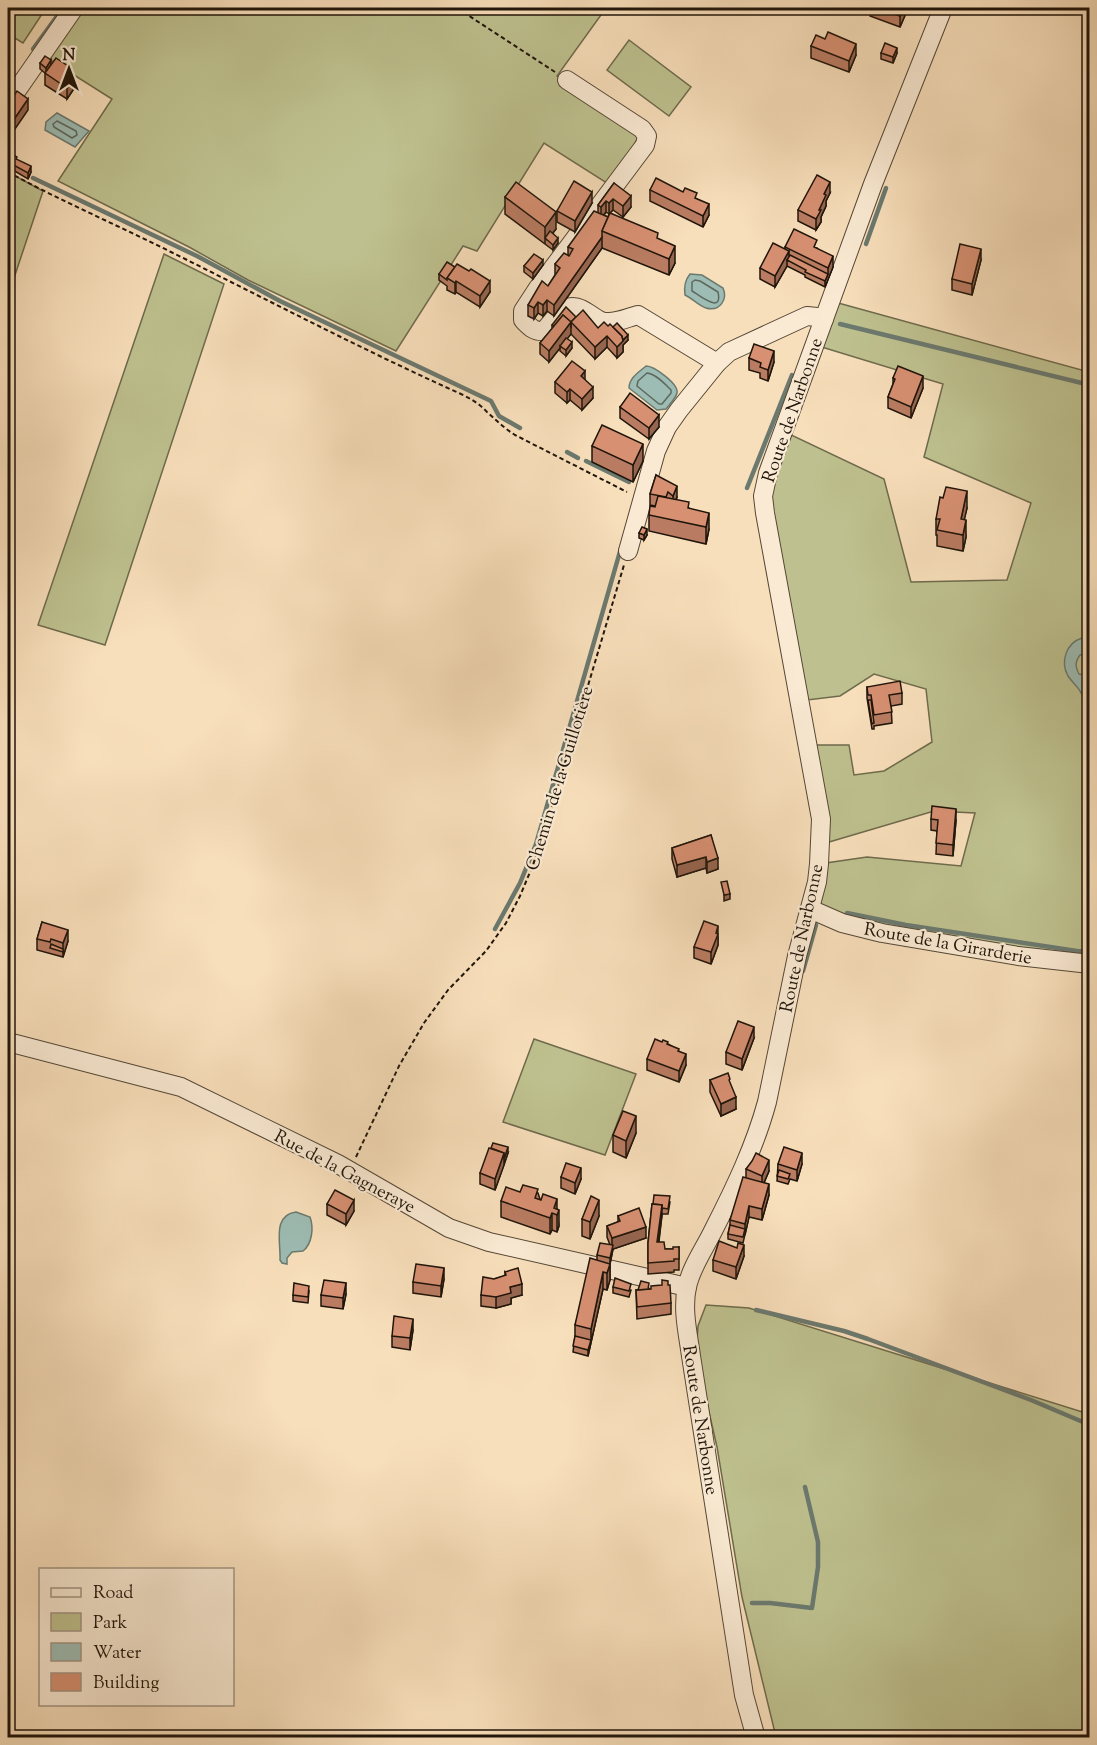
<svg xmlns="http://www.w3.org/2000/svg" width="1097" height="1745" font-family="'Sorts Mill Goudy',serif">
  <rect width="100%" height="100%" fill="#f8dfbb"/>
  <filter id="stains"><feTurbulence type="fractalNoise" baseFrequency=".00333" numOctaves="4"/><feColorMatrix values="0 0 0 0 .2 0 0 0 0 .09 0 0 0 0 .02 0 0 0 .5 -.17"/></filter>
  <radialGradient id="worn" r=".72"><stop offset=".6" stop-color="#630" stop-opacity="0"/><stop offset="1" stop-color="#630" stop-opacity=".3"/></radialGradient>
  <!-- green -->
  <g fill="#bec18f" stroke="#6e6a4c" stroke-width="1.5">
    <polygon points="8,8 46,8 23,43 8,34"/>
    <polygon points="82,8 606,8 557,76 642,129 613,187 544,143 477,251 463,246 396,351 248,280 189,247 58,181 112,99 47,58"/>
    <polygon points="629,40 691,87 669,116 607,70"/>
    <polygon points="8,172 43,191 8,296"/>
    <polygon points="164,254 224,284 105,645 38,625"/>
    <polygon points="831,301 1089,372 1089,949 1018,956 810,909 819,864 867,857 961,866 975,813 934,811 819,845 808,745 849,745 854,775 884,771 932,742 926,689 874,674 840,696 799,701 765,513 783,431 884,479 911,582 1007,580 1031,503 924,457 943,384 815,345"/>
    <polygon points="534,1039 636,1074 605,1155 503,1122"/>
    <polygon points="706,1305 749,1308 1089,1414 1089,1737 776,1737 742,1597 717,1447 696,1355 698,1326"/>
  </g>
  <!-- water -->
  <g fill="#9dbcb3" stroke="#6b796f" stroke-width="1.5">
    <polygon points="57,113 89,131 75,147 45,130 46,122"/>
    <path d="M690,274L702,275L723,288C728,299 720,312 706,308C699,306 692,298 685,295C684,288 685,280 690,274Z"/>
    <path d="M646,366C654,366 679,384 677,393C676,398 669,405 666,409L657,410L629,388C629,378 639,372 646,366Z"/>
    <path d="M1082,638L1089,641V654L1080,655C1075,662 1075,666 1079,674L1084,675L1089,674V708C1085,702 1084,697 1080,691C1077,686 1072,682 1068,676C1060,662 1066,643 1082,638Z"/>
    <path d="M296,1212L310,1217C314,1228 312,1244 303,1251L292,1252L287,1258V1264L282,1263L280,1260C281,1243 272,1215 296,1212Z"/>
  </g>
  <g fill="none" stroke-linecap="round" stroke-linejoin="round">
    <!-- shore -->
    <g stroke="#5e685e" stroke-width="1.5">
      <polygon points="57,121 76,131 77,135 72,138 54,127 53,124"/>
      <path d="M695,280L700,281L718,292C723,315 699,295 692,291V282Z"/>
      <path d="M647,373C656,374 665,384 671,390V393L662,404H659L637,386L638,381Z"/>
    </g>
    <!-- stream -->
    <g stroke="#6b796f" stroke-width="4.5">
      <polyline points="33,49 63,8"/>
      <polyline points="33,178 197,256 280,301 491,401 499,416 520,428"/>
      <polyline points="866,244 886,188"/>
      <polyline points="840,324 1090,385"/>
      <polyline points="567,452 578,458"/>
      <polyline points="586,461 629,482"/>
      <polyline points="747,488 792,375"/>
      <polyline points="847,913 906,925 1090,953"/>
      <polyline points="495,929 520,883 536,844 621,548"/>
      <polyline points="803,971 816,925"/>
      <polyline points="756,1310 844,1331 868,1339 1031,1400 1090,1425"/>
      <polyline points="752,1603 770,1603 812,1608 818,1567 818,1542 805,1487"/>
    </g>
    <!-- minor casing -->
    <g stroke="#554736" stroke-width="20">
      <g id="minor">
        <path d="M567,80L642,129L647,136L645,145L538,288L523,311V320C530,327 534,332 544,331C554,320 564,301 581,309C588,312 594,318 601,321C613,325 626,318 638,315L717,363"/>
        <polyline points="8,103 74,8"/>
        <polyline points="628,551 656,451 667,427 679,410 717,363 729,352 807,316 817,317 824,319"/>
        <polyline points="810,909 842,923 882,933 1018,956 1090,964"/>
        <polyline points="8,1042 181,1087 338,1164 449,1228 489,1242 687,1287"/>
        <path d="M756,1738L744,1695L691,1356C688,1334 682,1309 687,1287C691,1267 705,1248 714,1229C735,1188 755,1146 767,1102L797,956L817,882L819,864L821,819L765,513L763,496L768,473L873,184L943,8"/>
      </g>
    </g>
    <!-- path -->
    <g stroke="#1f140a" stroke-width="2" stroke-dasharray="4.5 3" stroke-linecap="butt">
      <polyline points="457,8 555,72"/>
      <path d="M8,172C61,201 117,225 171,252C268,300 363,350 461,394C471,399 480,404 487,412C496,420 504,428 515,435L627,492"/>
      <polyline points="356,1157 399,1066 424,1023 448,990 486,951 506,923 520,896 533,865 550,813 624,565"/>
    </g>
    <!-- minor -->
    <use href="#minor" stroke="#faead3" stroke-width="18"/>
  </g>
  <!-- wall -->
  <g fill="#b97c62" stroke="#1f140a" stroke-width="1.5" fill-rule="evenodd">
    <polygon points="870,8 906,8 906,13 900,27 870,16"/>
    <polygon points="811,46 856,55 849,72 811,58"/>
    <polygon points="881,53 897,53 893,63 881,59"/>
    <polygon points="40,63 51,65 71,78 73,90 67,99 45,85 45,73 40,69"/>
    <polygon points="8,152 31,172 28,179 8,167"/>
    <path d="M614,183L631,207L623,217L613,210L610,213L658,239L675,263L669,275L602,248L554,316L547,311L543,316L538,313L534,319L528,316V305L548,286L555,275V264L568,256V247L598,213V205ZM606,212L609,214L608,217L603,215Z"/>
    <polygon points="650,190 683,192 697,199 709,215 703,227 650,201"/>
    <polygon points="830,193 826,201 826,206 821,217 821,222 816,230 798,221 798,210"/>
    <polygon points="505,197 556,229 553,233 558,243 553,250 505,214"/>
    <polygon points="592,203 575,232 557,222 557,211"/>
    <polygon points="785,247 817,248 833,267 825,287 805,277 805,275 787,266 775,287 760,279 760,268 785,249"/>
    <polygon points="981,260 972,295 952,290 952,279"/>
    <polygon points="543,265 533,279 524,272 524,266"/>
    <polygon points="439,274 490,292 480,307 456,292 455,294 447,290 447,286 439,280"/>
    <polygon points="576,317 598,328 608,326 628,340 623,345 623,352 617,358 607,347 595,359 571,334 567,338 572,348 566,356 560,351 560,348 549,362 540,354 540,343 552,329 552,325"/>
    <polygon points="749,358 774,362 768,381 760,378 760,373 749,370"/>
    <polygon points="893,378 923,388 911,418 888,408 888,397 893,384"/>
    <polygon points="585,380 593,398 582,410 570,400 567,403 555,393 555,382"/>
    <polygon points="620,407 659,427 649,439 620,418"/>
    <polygon points="592,446 643,461 633,482 592,462"/>
    <polygon points="656,475 677,497 676,500 689,508 709,529 706,544 649,531 649,515 655,506 650,505 650,494"/>
    <polygon points="967,508 964,519 966,537 963,551 937,546 937,535 936,535 936,519"/>
    <polygon points="639,533 647,535 644,540 639,538"/>
    <polygon points="867,687 902,693 902,704 891,706 892,723 874,726 874,729 872,729 867,698"/>
    <polygon points="931,819 956,820 953,856 936,854 937,831 931,830"/>
    <polygon points="711,835 718,869 707,873 706,868 677,877 672,859 672,848"/>
    <polygon points="42,922 68,941 63,957 37,950 37,939"/>
    <polygon points="718,937 718,945 711,964 694,958 694,947"/>
    <polygon points="754,1038 742,1070 726,1064 726,1052"/>
    <polygon points="668,1044 679,1051 686,1065 679,1082 647,1070 647,1059"/>
    <polygon points="710,1080 730,1084 736,1109 721,1116 710,1092"/>
    <polygon points="636,1133 626,1158 613,1152 613,1135"/>
    <polygon points="508,1153 495,1190 480,1184 480,1173"/>
    <polygon points="778,1164 802,1164 797,1181 790,1179 788,1184 777,1181"/>
    <polygon points="746,1169 769,1171 764,1183 769,1195 762,1220 749,1217 743,1243 728,1239 728,1234 730,1225 730,1220 746,1178"/>
    <polygon points="561,1177 581,1179 575,1194 561,1188"/>
    <polygon points="520,1192 538,1193 540,1199 557,1209 559,1226 557,1232 552,1230 550,1234 501,1217 501,1201"/>
    <polygon points="670,1202 668,1214 662,1214 659,1242 665,1249 673,1249 679,1247 679,1270 674,1270 674,1272 648,1274 648,1243 652,1204"/>
    <polygon points="327,1204 354,1211 346,1225 327,1215"/>
    <polygon points="599,1216 590,1239 582,1236 582,1219"/>
    <polygon points="618,1216 646,1238 613,1249 610,1264 610,1280 607,1290 603,1289 588,1356 573,1352 575,1336 575,1325 597,1260 597,1255 610,1245 607,1237 607,1226 618,1222"/>
    <polygon points="744,1256 736,1279 713,1271 713,1260"/>
    <polygon points="505,1272 522,1295 511,1298 511,1304 496,1308 481,1306 481,1295 494,1279 505,1276"/>
    <polygon points="444,1279 441,1297 413,1293 413,1282"/>
    <polygon points="613,1287 631,1290 629,1297 613,1293"/>
    <polygon points="649,1289 671,1303 671,1314 637,1319 636,1290"/>
    <polygon points="309,1291 308,1303 293,1301 293,1295"/>
    <polygon points="346,1294 343,1309 321,1306 321,1295"/>
    <polygon points="413,1330 410,1350 392,1347 392,1336"/>
  </g>
  <!-- shaded-wall -->
  <g fill="#966550" stroke="#1f140a" stroke-width="1.5">
    <polygon points="904,8 906,8 906,13 900,27 900,16"/>
    <polygon points="856,44 856,55 849,72 849,61"/>
    <polygon points="897,48 897,53 893,63 893,57"/>
    <polygon points="51,60 51,65 46,73 46,68"/>
    <polygon points="71,68 71,79 67,75"/>
    <polygon points="73,79 73,90 67,99 67,88"/>
    <polygon points="28,99 28,110 8,139 8,128"/>
    <polygon points="31,166 31,172 28,179 28,173"/>
    <polygon points="830,182 830,193 826,201 826,206 821,217 821,222 816,230 816,219 819,210 824,194"/>
    <polygon points="592,192 592,203 575,232 575,221"/>
    <polygon points="631,196 631,207 623,217 623,206"/>
    <polygon points="613,199 613,210 609,214 609,203"/>
    <polygon points="606,201 606,212 601,218 601,207"/>
    <polygon points="709,204 709,215 703,227 703,216"/>
    <polygon points="556,212 556,229 547,240 545,238 545,244 545,227"/>
    <polygon points="602,237 602,248 554,316 554,305"/>
    <polygon points="558,238 558,243 553,250 553,245"/>
    <polygon points="675,246 675,263 669,275 669,259"/>
    <polygon points="981,249 981,260 972,295 972,284"/>
    <polygon points="789,251 789,261 787,260 787,266 775,287 775,276"/>
    <polygon points="833,256 833,267 825,287 825,281 828,274 828,268"/>
    <polygon points="543,260 543,265 533,279 533,273"/>
    <polygon points="456,281 456,292 455,294 455,283"/>
    <polygon points="490,281 490,292 480,307 480,296"/>
    <polygon points="547,300 547,311 543,316 543,305"/>
    <polygon points="538,302 538,313 534,319 534,308"/>
    <polygon points="571,322 571,334 561,347 560,346 560,348 549,362 549,351"/>
    <polygon points="628,335 628,340 623,345 623,352 617,358 617,347"/>
    <polygon points="607,336 607,347 595,359 595,347"/>
    <polygon points="572,342 572,348 566,356 566,350"/>
    <polygon points="774,351 774,362 768,381 768,370"/>
    <polygon points="585,371 585,383 581,376"/>
    <polygon points="923,376 923,388 911,418 911,407"/>
    <polygon points="593,387 593,398 582,410 582,399"/>
    <polygon points="570,389 570,400 567,403 567,392"/>
    <polygon points="659,415 659,427 649,439 649,428"/>
    <polygon points="643,444 643,461 633,482 633,465"/>
    <polygon points="677,486 677,497 673,507 673,496"/>
    <polygon points="967,491 967,508 961,535 961,519"/>
    <polygon points="709,513 709,529 706,544 706,527"/>
    <polygon points="966,520 966,537 963,551 963,535"/>
    <polygon points="647,529 647,535 644,540 644,535"/>
    <polygon points="956,809 956,820 953,856 953,845"/>
    <polygon points="706,857 706,868 677,877 677,865"/>
    <polygon points="718,858 718,869 707,873 707,862"/>
    <polygon points="730,894 730,899 724,901 724,895"/>
    <polygon points="718,926 718,945 711,964 711,952"/>
    <polygon points="68,930 68,941 63,957 63,943"/>
    <polygon points="754,1027 754,1038 742,1070 742,1059"/>
    <polygon points="686,1054 686,1065 679,1082 679,1071"/>
    <polygon points="736,1097 736,1109 721,1116 721,1104"/>
    <polygon points="636,1116 636,1133 626,1158 626,1141"/>
    <polygon points="508,1147 508,1153 504,1165 504,1159"/>
    <polygon points="504,1153 504,1165 495,1190 495,1179"/>
    <polygon points="802,1153 802,1164 797,1181 797,1170"/>
    <polygon points="769,1160 769,1171 762,1187 762,1176"/>
    <polygon points="581,1168 581,1179 575,1194 575,1183"/>
    <polygon points="769,1184 769,1195 762,1220 762,1209"/>
    <polygon points="557,1199 557,1215 554,1208"/>
    <polygon points="354,1200 354,1211 346,1225 346,1214"/>
    <polygon points="599,1200 599,1216 590,1239 590,1222"/>
    <polygon points="662,1205 662,1216 657,1253 657,1242"/>
    <polygon points="749,1206 749,1217 745,1235 745,1224"/>
    <polygon points="559,1210 559,1226 557,1232 557,1215"/>
    <polygon points="552,1213 552,1230 550,1234 550,1218"/>
    <polygon points="646,1227 646,1238 613,1249 610,1264 610,1258 612,1249 612,1238"/>
    <polygon points="744,1245 744,1256 736,1279 736,1267"/>
    <polygon points="610,1264 610,1280 607,1290 607,1273"/>
    <polygon points="444,1268 444,1279 441,1297 441,1286"/>
    <polygon points="603,1272 603,1289 588,1356 588,1350 591,1340 591,1329"/>
    <polygon points="346,1283 346,1294 343,1309 343,1298"/>
    <polygon points="522,1284 522,1295 511,1298 511,1304 496,1308 496,1297 510,1287"/>
    <polygon points="413,1319 413,1330 410,1350 410,1338"/>
  </g>
  <!-- building -->
  <g fill="#d79072" stroke="#1f140a" stroke-width="1.5">
    <polygon points="877,8 904,8 900,16"/>
    <polygon points="828,32 856,44 849,61 811,46 816,35 825,39"/>
    <polygon points="885,43 897,48 893,57 881,53"/>
    <polygon points="45,56 51,60 46,68 40,63"/>
    <polygon points="56,58 71,68 67,75 73,79 67,88 45,73"/>
    <polygon points="17,91 28,99 8,128 8,104"/>
    <polygon points="8,152 17,157 16,159 31,166 28,173 8,162"/>
    <polygon points="817,175 830,182 824,194 826,195 819,210 821,210 816,219 798,210"/>
    <polygon points="656,178 683,192 685,188 697,193 695,198 709,204 703,216 650,190"/>
    <polygon points="574,181 592,192 575,221 557,211"/>
    <polygon points="516,182 556,212 545,227 505,197"/>
    <polygon points="614,183 631,196 623,206 613,199 609,203 606,201 601,207 598,205"/>
    <polygon points="594,211 608,217 602,231 602,237 554,305 547,300 543,305 538,302 534,308 528,305 542,281 548,286 560,268 555,264 564,253 569,256 573,249 568,247"/>
    <polygon points="610,213 658,233 657,238 675,246 669,259 602,231"/>
    <polygon points="794,229 817,240 814,247 833,256 828,268 785,247"/>
    <polygon points="550,231 558,238 553,245 545,238"/>
    <polygon points="773,243 789,251 775,276 760,268"/>
    <polygon points="960,244 981,249 972,284 952,279"/>
    <polygon points="534,254 543,260 533,273 524,266"/>
    <polygon points="790,255 828,274 825,281 805,272 806,270 787,260"/>
    <polygon points="447,262 455,267 447,278 447,280 439,274"/>
    <polygon points="457,264 469,271 471,269 490,281 480,296 456,281 455,283 447,278"/>
    <polygon points="566,307 576,317 571,322 571,328 571,322 563,315 554,326 552,325"/>
    <polygon points="583,310 598,328 604,322 608,326 610,324 622,336 623,341 617,347 607,336 595,347 571,322"/>
    <polygon points="563,315 571,322 549,351 540,343"/>
    <polygon points="617,323 628,335 623,340 622,336 613,327"/>
    <polygon points="566,338 572,342 566,350 560,346"/>
    <polygon points="754,344 774,351 768,370 760,367 761,363 749,358"/>
    <polygon points="572,361 585,371 581,376 593,387 582,399 570,389 567,392 555,382"/>
    <polygon points="898,366 923,376 911,407 888,397 895,379 893,378"/>
    <polygon points="630,393 659,415 649,428 620,407"/>
    <polygon points="602,425 643,444 633,465 592,446"/>
    <polygon points="656,475 677,486 673,496 668,492 666,497 650,494"/>
    <polygon points="946,487 967,491 961,519 966,520 963,535 937,530 940,519 936,519 940,497 943,498"/>
    <polygon points="658,496 689,502 688,508 709,513 706,527 649,515 650,506 655,507"/>
    <polygon points="642,527 647,529 644,535 639,533"/>
    <polygon points="900,681 902,693 889,695 892,712 874,715 871,695 868,695 867,687"/>
    <polygon points="868,700 871,700 874,723 872,724"/>
    <polygon points="932,806 956,809 953,845 936,843 938,820 931,819"/>
    <polygon points="711,835 718,858 707,862 706,857 677,865 672,848"/>
    <polygon points="727,881 730,894 724,895 721,882"/>
    <polygon points="704,921 718,926 716,933 718,934 711,952 694,947"/>
    <polygon points="42,922 68,930 63,943 51,939 50,942 37,939"/>
    <polygon points="51,944 63,949 63,952 50,948"/>
    <polygon points="738,1021 754,1027 742,1059 726,1052"/>
    <polygon points="655,1039 662,1042 663,1040 668,1042 667,1044 679,1049 678,1051 686,1054 679,1071 647,1059"/>
    <polygon points="728,1073 730,1079 729,1080 736,1097 721,1104 710,1080"/>
    <polygon points="623,1111 636,1116 626,1141 613,1135"/>
    <polygon points="493,1143 508,1147 504,1159 504,1153 491,1148"/>
    <polygon points="784,1147 802,1153 797,1170 778,1164"/>
    <polygon points="489,1148 504,1153 495,1179 480,1173"/>
    <polygon points="756,1153 769,1160 762,1176 746,1169 752,1161"/>
    <polygon points="566,1163 581,1168 575,1183 561,1177"/>
    <polygon points="779,1170 790,1174 788,1179 777,1176"/>
    <polygon points="743,1177 769,1184 762,1209 749,1206 745,1224 730,1220"/>
    <polygon points="523,1185 538,1189 535,1198 541,1200 543,1194 557,1199 554,1208 559,1210 557,1215 552,1213 550,1218 501,1201 506,1187 520,1192"/>
    <polygon points="335,1190 354,1200 346,1214 327,1204"/>
    <polygon points="654,1195 670,1196 668,1209 662,1208 662,1210 662,1205 653,1204"/>
    <polygon points="591,1196 599,1200 590,1222 582,1219"/>
    <polygon points="652,1204 662,1205 657,1242 664,1242 665,1249 673,1249 673,1247 679,1247 679,1259 674,1259 674,1261 648,1263 648,1243"/>
    <polygon points="639,1208 646,1227 612,1238 607,1226 620,1221 618,1216"/>
    <polygon points="730,1225 745,1229 743,1237 728,1234"/>
    <polygon points="719,1241 737,1248 738,1243 744,1245 736,1267 713,1260"/>
    <polygon points="600,1243 613,1245 610,1258 597,1255"/>
    <polygon points="590,1258 610,1264 607,1273 603,1272 591,1329 575,1325"/>
    <polygon points="416,1264 444,1268 441,1286 413,1282"/>
    <polygon points="518,1268 522,1284 510,1287 511,1293 496,1297 481,1295 483,1277 494,1279 506,1275 505,1272"/>
    <polygon points="615,1278 631,1284 629,1291 613,1287"/>
    <polygon points="324,1280 346,1283 343,1298 321,1295"/>
    <polygon points="662,1280 668,1281 668,1285 670,1285 671,1303 637,1307 636,1290 651,1289 651,1286 662,1285"/>
    <polygon points="641,1281 649,1283 648,1289 638,1290"/>
    <polygon points="294,1283 309,1286 308,1297 293,1295"/>
    <polygon points="394,1316 413,1319 410,1338 392,1336"/>
    <polygon points="575,1336 591,1340 588,1350 573,1346"/>
  </g>
  <g text-anchor="middle" stroke-width="4.5" stroke-linejoin="round" paint-order="stroke">
    <!-- street labels -->
    <g font-size="18" fill="#1f140a" stroke="#faead3">
      <text transform="translate(792 410) rotate(-71)" y="6">Route de Narbonne</text>
      <text transform="translate(559 778) rotate(-73)" y="6">Chemin de la Guillotière</text>
      <text transform="translate(801 938) rotate(-78)" y="6">Route de Narbonne</text>
      <text transform="translate(948 943) rotate(10)" y="6">Route de la Girarderie</text>
      <text transform="translate(345 1171) rotate(28)" y="6">Rue de la Gagneraye</text>
      <text transform="translate(701 1420) rotate(81)" y="6">Route de Narbonne</text>
    </g>
  </g>
  <!-- margin -->
  <rect width="1097" height="1745" fill="none" stroke="#f8dfbb" stroke-width="30"/>
  <rect x="9" y="9" width="1079" height="1727" fill="none" stroke="#1f140a" stroke-width="3"/>
  <rect x="15" y="15" width="1067" height="1715" fill="none" stroke="#1f140a" stroke-width="1.5"/>
  <!-- legend -->
  <rect x="39" y="1568" width="195" height="138" fill="#faead3" stroke="#a29483" stroke-width="1.5"/>
  <rect x="51" y="1588" width="30" height="9" fill="#faead3" stroke="#a29483" stroke-width="1.5"/>
  <text x="93" y="1598" font-size="18" fill="#1f140a">Road</text>
  <rect x="51" y="1613" width="30" height="18" fill="#bec18f" stroke="#a29483" stroke-width="1.5"/>
  <text x="93" y="1628" font-size="18" fill="#1f140a">Park</text>
  <rect x="51" y="1643" width="30" height="18" fill="#9dbcb3" stroke="#a29483" stroke-width="1.5"/>
  <text x="93" y="1658" font-size="18" fill="#1f140a">Water</text>
  <rect x="51" y="1673" width="30" height="18" fill="#d79072" stroke="#a29483" stroke-width="1.5"/>
  <text x="93" y="1688" font-size="18" fill="#1f140a">Building</text>
  <!-- north arrow -->
  <g transform="translate(69 69)" stroke="#faead3" stroke-width="4.5" paint-order="stroke">
  <path d="M0-4.5L10 22L0 15L-10 22Z" fill="#1f140a"/>
  <text y="-9" font-size="16" font-weight="bold" text-anchor="middle" fill="#1f140a">N</text>
  </g>
  <rect width="100%" height="100%" filter="url(#stains)"/>
  <rect width="100%" height="100%" fill="url(#worn)"/>
</svg>
